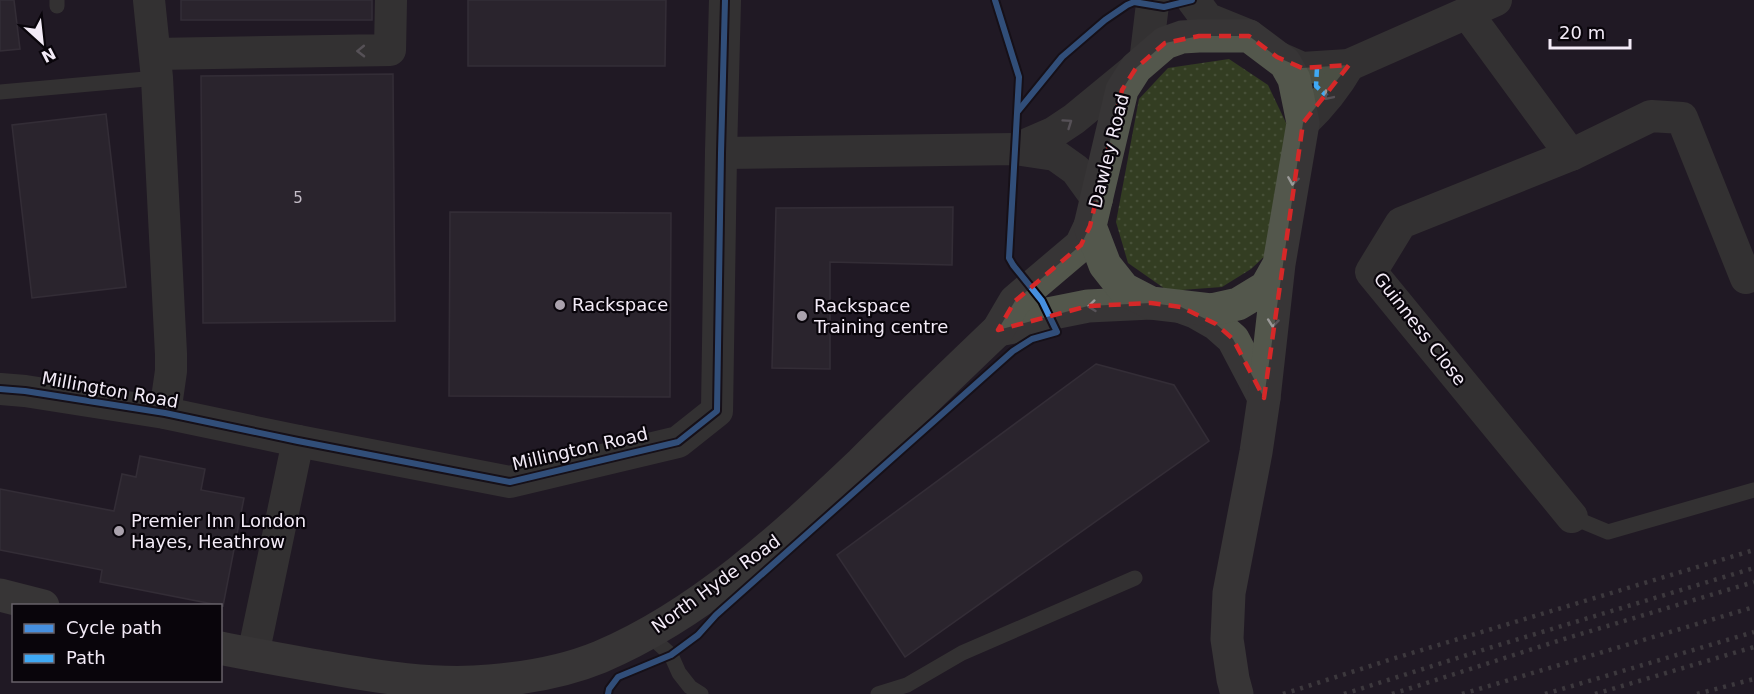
<svg xmlns="http://www.w3.org/2000/svg" width="1754" height="694" font-family="'DejaVu Sans',sans-serif">
  <defs>
    <pattern id="grass-dots" width="8" height="8" patternUnits="userSpaceOnUse" patternTransform="scale(1.5)"><rect width="8" height="8" fill="#333d22"/><path d="M2 2h.1M6 6h.1" fill="none" stroke="#475038" stroke-width="1.8" stroke-linecap="round"/></pattern>
  </defs>
  <rect width="100%" height="100%" fill="#211a24"/>
  <!-- grass -->
  <polygon fill="url(#grass-dots)" points="1229,59 1268,85 1288,127 1266,255 1251,269 1222,287 1168,291 1128,263 1116,222 1139,99 1168,68"/>
  <!-- building -->
  <g fill="#373239" stroke="#4a454d" stroke-width="1.5">
    <polygon points="0,0 14,0 20,49 0,51"/>
    <rect x="181" y="0" width="191" height="20"/>
    <polygon points="468,0 666,0 665,66 468,66"/>
    <polygon points="393,74 395,321 203,323 201,76"/>
    <polygon points="106,114 126,287 32,298 12,125"/>
    <polygon points="953,207 952,265 830,262 830,369 772,368 776,208"/>
    <polygon points="450,212 671,213 670,397 449,396"/>
    <polygon points="1096,364 1174,385 1209,441 905,657 837,555"/>
    <polygon points="140,456 205,469 201,490 244,498 223,606 100,582 102,570 0,550 0,489 114,511 122,474 136,477"/>
  </g>
  <g fill="none" stroke-linecap="round" stroke-linejoin="round">
    <!-- service -->
    <g stroke="#4b4f44" stroke-width="15">
      <polyline points="57,0 57,6"/>
      <polyline points="0,92 157,78"/>
      <polyline points="1572,517 1608,532 1754,490"/>
      <polyline points="648,634 671,655 679,673 690,687 701,694"/>
      <polyline points="878,694 907,685 962,653 1135,578"/>
    </g>
    <!-- minor -->
    <g stroke="#4b4f44" stroke-width="32">
      <polyline points="149,0 157,78 171,354 171,371 165,413"/>
      <polyline points="1467,13 1571,155"/>
      <polyline points="155,54 390,50 391,0"/>
      <polyline points="1277,57 1302,68 1349,65 1496,0"/>
      <path d="M1303,123C1321,106 1337,86 1349,65"/>
      <polyline points="1016,149 1053,133 1074,119 1136,68"/>
      <polyline points="721,153 1016,149 1055,155 1076,170 1097,199"/>
      <polyline points="0,389 25,391 165,413 298,441 510,482 678,442 717,411 721,153 725,0"/>
      <polyline points="1572,517 1371,272 1401,223 1571,155 1651,116 1682,118 1746,278"/>
      <polyline points="253,655 298,441"/>
    </g>
    <!-- tertiary -->
    <g stroke="#4b4f44" stroke-width="33">
      <polyline points="1193,0 1207,19 1249,36"/>
      <polyline points="1146,58 1153,0"/>
    </g>
    <!-- primary -->
    <g stroke="#53574c" stroke-width="33">
      <polyline points="1184,308 1195,312 1216,324 1233,339 1264,398"/>
      <polyline points="998,330 1029,324 1048,314 1088,306 1151,303"/>
      <polyline points="0,595 43,606"/>
      <path d="M220,648C254,655 289,661 323,667C378,677 434,686 490,681C527,678 566,671 600,657C701,614 783,537 861,463C906,418 952,374 998,330L1015,301L1081,245L1090,226"/>
      <polyline points="1237,694 1233,679 1227,639 1229,593 1256,452 1264,398 1279,264 1303,123 1294,79 1285,63 1249,36 1199,36 1182,37 1165,43 1136,68 1122,90 1090,226 1105,265 1124,289 1151,303 1211,310 1238,304 1266,287 1279,264"/>
    </g>
    <!-- rail -->
    <g stroke="#5d5d5b" stroke-width="4.5" stroke-dasharray="3 6" stroke-linecap="butt">
      <polyline points="1283,694 1392,659 1754,550"/>
      <polyline points="1344,694 1489,648 1754,568"/>
      <polyline points="1392,694 1564,639 1754,582"/>
      <polyline points="1462,694 1754,607"/>
      <polyline points="1545,694 1754,632"/>
      <polyline points="1595,694 1754,647"/>
      <polyline points="1697,694 1754,679"/>
    </g>
    <!-- quiet -->
    <polyline stroke="#3fa9f5" stroke-width="4.5" stroke-dasharray="9 4.5" stroke-linecap="butt" points="1317,68 1316,86 1327,96"/>
    <!-- cycleway casing -->
    <g stroke="#09050b" stroke-width="10">
      <g id="cycleway">
        <polyline points="1018,111 1062,57 1105,20 1127,5 1134,2 1164,7 1192,0"/>
        <polyline points="0,389 25,391 165,413 298,441 510,482 678,442 717,411 721,153 725,0"/>
        <polyline points="608,694 609,689 618,677 671,655 698,635 716,615 1013,351 1032,339 1057,332 1042,301 1013,265 1009,258 1019,77 995,0"/>
      </g>
    </g>
    <!-- cycleway -->
    <use href="#cycleway" stroke="#468fdf" stroke-width="6"/>
  </g>
  <!-- one-way arrows -->
  <defs><path id="oneway-chevron" d="M-2-3.5L2.5 0L-2 3.5" fill="none" stroke-width="1.6" stroke-linecap="round" stroke-linejoin="round" transform="scale(1.5)"/></defs>
  <g stroke="#979595">
    <use href="#oneway-chevron" transform="translate(361 51) rotate(179)"/>
    <use href="#oneway-chevron" transform="translate(1328 96) rotate(130)"/>
    <use href="#oneway-chevron" transform="translate(1068 123) rotate(-35)"/>
  </g>
  <g stroke="#9b9a99">
    <use href="#oneway-chevron" transform="translate(1293 181) rotate(99)"/>
    <use href="#oneway-chevron" transform="translate(1092 306) rotate(174)"/>
    <use href="#oneway-chevron" transform="translate(1273 323) rotate(96)"/>
  </g>
  <!-- marked area -->
  <path d="M0 0H1754V694H0ZM1199,36H1249L1277,57L1302,68L1349,65L1303,123L1264,398L1233,339L1216,324L1181,307L1151,303L1088,306L998,330L1015,301L1081,245L1090,226L1122,90L1136,68L1165,43Z" fill="#211a24" fill-opacity=".55" fill-rule="evenodd"/>
  <path fill="none" stroke="#d62828" stroke-width="4.5" stroke-dasharray="12 8" stroke-linejoin="round" d="M1199,36H1249L1277,57L1302,68L1349,65L1303,123L1264,398L1233,339L1216,324L1181,307L1151,303L1088,306L998,330L1015,301L1081,245L1090,226L1122,90L1136,68L1165,43Z"/>
  <!-- markers -->
  <g fill="#aaa2ad" stroke="#09050b" stroke-width="2">
    <circle cx="560" cy="305" r="6"/>
    <circle cx="802" cy="316" r="6"/>
    <circle cx="119" cy="531" r="6"/>
  </g>
  <g text-anchor="middle" stroke-width="4.5" stroke-linejoin="round" paint-order="stroke">
    <!-- number labels -->
    <g font-size="15" fill="#c4bdc8">
      <text x="298" y="203">5</text>
    </g>
    <!-- street labels -->
    <g font-size="18" fill="#f3ebf7" stroke="#09050b">
      <text transform="translate(1109 151) rotate(-76)" y="6">Dawley Road</text>
      <text transform="translate(1420 329) rotate(52)" y="6">Guinness Close</text>
      <text transform="translate(110 390) rotate(10)" y="6">Millington Road</text>
      <text transform="translate(580 449) rotate(-13)" y="6">Millington Road</text>
      <text transform="translate(716 584) rotate(-36)" y="6">North Hyde Road</text>
    </g>
    <!-- poi labels -->
    <g font-size="18" fill="#f3ebf7" stroke="#09050b" text-anchor="start">
      <text x="572" y="311">Rackspace</text>
      <text x="814" y="312">Rackspace<tspan x="814" dy="21">Training centre</tspan></text>
      <text x="131" y="527">Premier Inn London<tspan x="131" dy="21">Hayes, Heathrow</tspan></text>
    </g>
  </g>
  <!-- legend -->
  <rect x="12" y="604" width="210" height="78" fill="#09050b" stroke="#676169" stroke-width="1.5"/>
  <rect x="24" y="624" width="30" height="9" fill="#468fdf" stroke="#676169" stroke-width="1.5"/>
  <text x="66" y="634" font-size="18" fill="#f3ebf7">Cycle path</text>
  <rect x="24" y="654" width="30" height="9" fill="#3fa9f5" stroke="#676169" stroke-width="1.5"/>
  <text x="66" y="664" font-size="18" fill="#f3ebf7">Path</text>
  <!-- north arrow -->
  <g transform="translate(42 42) rotate(153)" stroke="#09050b" stroke-width="4.5" paint-order="stroke">
  <path d="M0-4.5L10 22L0 15L-10 22Z" fill="#f3ebf7"/>
  <text y="-9" font-size="16" font-weight="bold" text-anchor="middle" fill="#f3ebf7">N</text>
  </g>
  <!-- scale -->
  <path d="M1550 39v9h80v-9" fill="none" stroke="#f3ebf7" stroke-width="3"/>
  <text x="1559" y="39" font-size="18" fill="#f3ebf7" stroke="#09050b" stroke-width="4.5" paint-order="stroke">20 m</text>
</svg>
